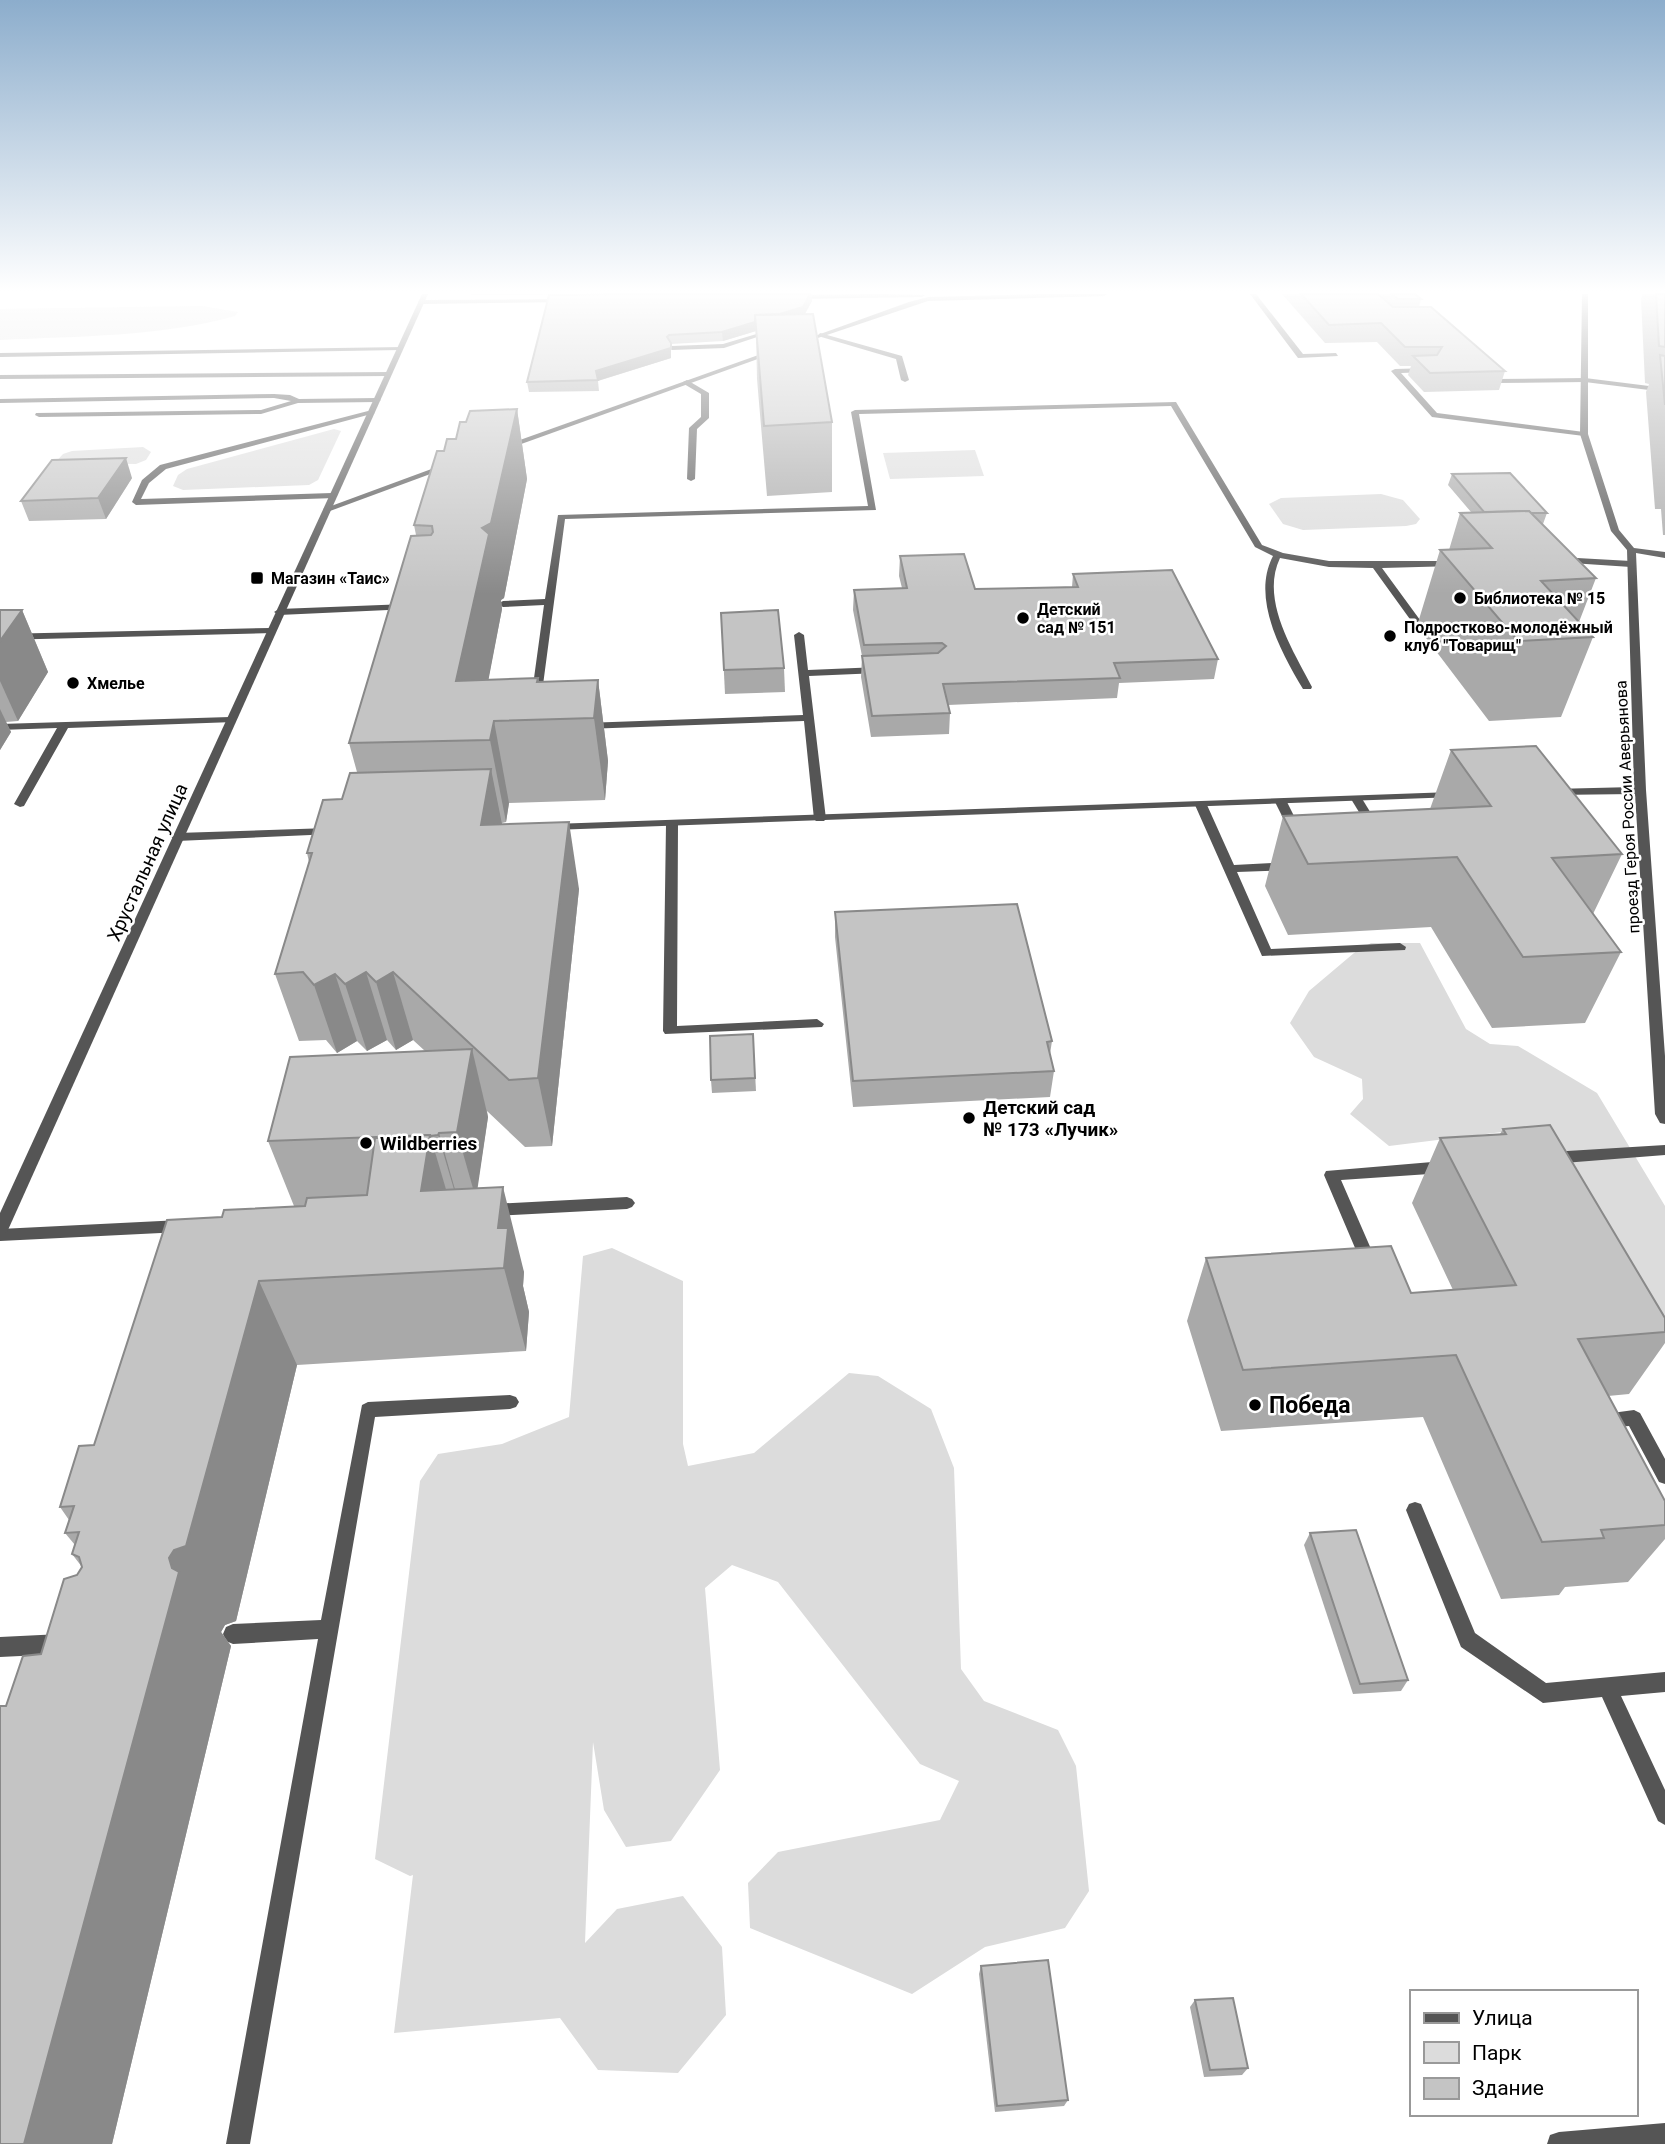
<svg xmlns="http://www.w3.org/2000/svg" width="1665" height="2144" font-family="Roboto,sans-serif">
  <rect width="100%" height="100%" fill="#fff"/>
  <!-- green -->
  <g fill="#dcdcdc">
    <path d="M202,306L238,312L235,316C159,337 79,336 0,340V309Z"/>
    <polygon points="334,429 341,431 318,480 309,485 183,490 173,486 178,475 187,469"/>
    <polygon points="143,447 151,452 146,460 136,464 55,463 63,454 72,451"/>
    <polygon points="975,450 984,476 890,479 883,453"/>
    <polygon points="1381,494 1403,500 1420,519 1416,524 1406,526 1303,530 1283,524 1269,504 1281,498"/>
    <polygon points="1371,943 1420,943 1466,1029 1490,1044 1518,1046 1597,1093 1665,1206 1665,1334 1518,1130 1389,1146 1350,1114 1363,1099 1362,1079 1314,1057 1290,1023 1309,991 1354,953"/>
    <polygon points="612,1248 683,1281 683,1444 688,1466 754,1453 849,1373 878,1376 931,1409 954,1468 961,1669 984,1701 1058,1730 1076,1766 1089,1891 1065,1928 985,1947 912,1994 750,1928 748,1883 778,1852 940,1820 959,1781 920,1764 778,1582 732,1565 705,1588 720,1770 671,1841 626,1847 604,1810 593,1742 585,1943 617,1909 683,1896 722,1947 726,2015 678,2073 598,2070 560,2018 394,2033 413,1875 410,1876 375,1859 420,1481 438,1454 502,1444 569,1417 583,1256"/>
  </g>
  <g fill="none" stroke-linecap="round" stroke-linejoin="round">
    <!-- service -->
    <g fill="#555" fill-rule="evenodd">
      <polygon points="879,294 925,295 922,297 794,299 791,297 794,295"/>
      <polygon points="1250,294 1256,294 1303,354 1336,353 1338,356 1298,358"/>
      <polygon points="566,299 564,302 421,304 418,302 421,300"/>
      <polygon points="770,330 775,331 724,348 672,350 669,348 672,346 723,344"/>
      <polygon points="820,333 902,356 909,380 905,382 901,380 896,359 818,336"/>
      <polygon points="402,347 400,350 0,357 0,353"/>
      <polygon points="1431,368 1428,372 1401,373 1437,413 1584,432 1588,434 1584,436 1432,417 1391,371 1395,369"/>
      <polygon points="391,372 388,376 0,379 0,375"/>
      <polygon points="1585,378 1665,388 1665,392 1585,382 1496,383 1492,381 1496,379"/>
      <polygon points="687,380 709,393 709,418 697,429 695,479 691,481 687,479 689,428 701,417 701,394 684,384 683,382"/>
      <polygon points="274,394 290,395 299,399 377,398 381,400 377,402 298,403 261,414 39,417 35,415 36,413 261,410 291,401 274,398 0,403 0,399"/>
      <path d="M1176,402L1262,545L1283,553L1329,561H1458L1460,563L1455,566L1382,568L1420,620L1418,622H1412L1373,568L1329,567L1280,558C1260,600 1293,650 1312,687L1311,689H1303C1281,652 1251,598 1273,556L1255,547L1171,406L859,414L876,510L565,519L541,700L536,703L531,700L544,605L503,607L498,604L503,601L545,599L558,515L868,506L851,412L855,410Z"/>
      <polygon points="368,411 375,413 166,469 149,483 141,499 332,493 336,496 335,498 136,505 132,502 142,480 160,465"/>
      <polygon points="1559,557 1631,561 1636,564 1631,567 1556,562 1556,558"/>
      <polygon points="407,604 412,607 410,609 279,615 274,612 279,609"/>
      <polygon points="270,628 275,631 273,633 0,640 0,634"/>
      <polygon points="799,632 804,635 808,670 879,667 884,670 879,673 809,676 826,819 824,821 816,821 814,819 804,721 585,729 580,726 585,723 803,715 794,635"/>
      <polygon points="230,717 235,720 234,722 68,728 24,806 20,807 14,804 57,728 0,730 0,724"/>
      <polygon points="1357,796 1361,797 1380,828 1378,830 1374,831 1370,830 1351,799"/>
      <polygon points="1281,799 1287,802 1302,832 1300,834 1296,836 1290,832 1275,802"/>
      <polygon points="1201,802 1207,805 1234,865 1289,862 1295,866 1289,870 1237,872 1271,949 1400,943 1406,947 1405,950 1262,956 1195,805"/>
      <polygon points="672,821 678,824 677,1026 817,1019 824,1024 822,1027 665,1034 663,1031 666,824"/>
      <polygon points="1665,1145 1665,1155 1551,1164 1546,1162 1544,1158 1546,1154 1551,1152"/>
      <polygon points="1444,1161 1449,1163 1451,1167 1449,1171 1444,1173 1341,1180 1378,1265 1376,1269 1370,1271 1364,1269 1324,1175 1326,1171"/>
      <polygon points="627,1197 632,1199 635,1203 632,1207 627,1209 492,1216 487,1214 484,1210 487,1206 492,1204"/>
      <polygon points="181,1220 186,1222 189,1226 186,1230 181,1232 0,1241 0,1229"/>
      <polygon points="510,1395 516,1397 519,1402 516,1407 510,1409 375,1417 250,2144 226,2144 318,1639 233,1644 226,1641 223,1634 226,1627 233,1624 321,1620 362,1405 368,1402"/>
      <polygon points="1634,1410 1640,1413 1665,1459 1665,1484 1659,1482 1629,1426 1603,1428 1597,1425 1594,1420 1597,1415"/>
      <polygon points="1415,1502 1421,1504 1475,1633 1546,1683 1665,1672 1665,1692 1621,1696 1665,1790 1665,1825 1658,1821 1602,1697 1543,1703 1461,1647 1406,1510 1409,1504"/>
      <polygon points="61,1634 68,1637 71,1644 68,1651 61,1654 0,1657 0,1637"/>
      <polygon points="1665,2123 1665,2144 1547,2144 1550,2135 1559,2132"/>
    </g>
    <!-- minor -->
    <g fill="#555" fill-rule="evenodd">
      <polygon points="1045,294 1107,294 1104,296 928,301 803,343 798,342 909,302 928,297"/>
      <polygon points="1582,294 1588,294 1588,434 1619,530 1634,548 1665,552 1665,558 1636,553 1646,790 1665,1056 1665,1124 1660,1123 1655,1114 1635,794 1553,795 1547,792 1553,789 1634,787 1627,550 1611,531 1580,434"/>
      <polygon points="775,349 777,352 507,449 500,447"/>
      <polygon points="445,464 452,466 330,511 323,509"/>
      <polygon points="1452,792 1456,793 1456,797 553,830 547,827 553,824"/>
      <polygon points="329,828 335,832 333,834 177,841 171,837 177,833"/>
    </g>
    <!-- tertiary -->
    <polygon fill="#555" fill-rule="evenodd" points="422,294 428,294 8,1230 5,1234 0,1236 0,1213"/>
  </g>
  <!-- wall -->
  <g fill="#a9a9a9">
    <polygon points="471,294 616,294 471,295"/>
    <polygon points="1282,294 1415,294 1421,299 1419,307 1505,371 1499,390 1424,392 1408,375 1411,366 1400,366 1377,342 1325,343"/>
    <polygon points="1643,294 1665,294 1665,535 1663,535 1661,509 1655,509 1646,392 1649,384 1645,383 1641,298"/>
    <polygon points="549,295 812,301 805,314 832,422 832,492 767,496 757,379 756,331 723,341 671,344 671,358 598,381 599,391 529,392 527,382"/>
    <polygon points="517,409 527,479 504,598 501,600 502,609 488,680 538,678 539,682 598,680 608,761 605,800 509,803 506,822 502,823 502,825 579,889 552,1146 525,1147 487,1111 488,1117 477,1188 524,1272 523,1286 529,1312 526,1351 297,1365 236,1621 225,1625 221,1632 231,1646 112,2144 0,2144 6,1706 41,1654 82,1567 72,1554 75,1545 65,1533 69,1520 60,1507 222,1217 294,1206 268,1141 425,1051 413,1040 396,1050 387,1040 367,1051 357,1041 337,1053 326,1040 299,1041 275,974 309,862 307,853 342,799 357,772 349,743 416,535 414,525 444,451 456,439 466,422"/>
    <polygon points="1452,474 1547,513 1543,524 1542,524 1596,578 1579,622 1593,637 1561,717 1489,721 1417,626 1440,550 1449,550 1460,513 1471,512 1448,485"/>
    <polygon points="132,478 106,519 29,521 21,501"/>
    <polygon points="900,556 975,589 1072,587 1073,574 1218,659 1214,679 1119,683 1117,698 948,705 950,713 949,734 871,737 861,677 862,656 853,610 854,590 902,588 899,576"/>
    <polygon points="0,610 22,610 48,672 18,721 6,722 11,732 0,750"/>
    <polygon points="721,613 784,668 785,692 725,694"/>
    <polygon points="1451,750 1622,854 1593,914 1621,952 1585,1023 1492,1028 1431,927 1288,935 1265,886 1283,816 1430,809"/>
    <polygon points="835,912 1052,1041 1050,1054 1054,1071 1050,1097 853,1107 835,937"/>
    <polygon points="753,1034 756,1091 712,1093 711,1080"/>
    <polygon points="1503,1129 1665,1318 1665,1343 1629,1394 1608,1396 1665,1501 1665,1539 1628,1582 1565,1587 1559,1595 1501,1599 1423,1417 1221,1431 1187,1321 1206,1258 1411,1293 1453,1290 1412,1203 1440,1138 1500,1134"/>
    <polygon points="1310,1533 1408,1680 1401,1691 1353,1694 1304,1545"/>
    <polygon points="981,1966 1068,2100 1064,2106 995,2112 979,1974"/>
    <polygon points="1195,2000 1248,2068 1242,2075 1204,2077 1190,2007"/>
  </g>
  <!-- shaded-wall -->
  <g fill="#898989">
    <polygon points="810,294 812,294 812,301 803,317 756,322"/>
    <polygon points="755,322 756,331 723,341 722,332"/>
    <polygon points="671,343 671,358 597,381 596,371"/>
    <polygon points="517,409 527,479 504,598 501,600 502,609 477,740 456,681 482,528"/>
    <polygon points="126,458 132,478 106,519 98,498"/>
    <polygon points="22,610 48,672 18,721 0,681 0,641"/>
    <polygon points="598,680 608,761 605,800 594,718"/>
    <polygon points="0,709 11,732 0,750"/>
    <polygon points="494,721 509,803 506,822 490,740"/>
    <polygon points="491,769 504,834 481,825"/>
    <polygon points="569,822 579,889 552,1146 538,1078"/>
    <polygon points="366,972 387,1040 367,1051 345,984"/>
    <polygon points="393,972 413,1040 396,1050 376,982"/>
    <polygon points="335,974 357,1041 337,1053 314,985"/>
    <polygon points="472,1049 488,1117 476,1199 457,1132"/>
    <polygon points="439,1133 458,1200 458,1203 438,1135"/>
    <polygon points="430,1135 455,1220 421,1191"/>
    <polygon points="503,1187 524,1272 523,1286 529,1312 526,1351 504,1268 498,1228"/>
    <polygon points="259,1281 297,1365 236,1621 225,1625 221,1632 231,1646 112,2144 24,2144 172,1568 169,1558"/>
  </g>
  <!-- building -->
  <g fill="#c4c4c4" stroke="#898989" stroke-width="2">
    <polygon points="654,294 810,294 803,307 780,314 755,315 755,322 722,332 669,335 667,337 671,343 671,348 596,371 598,380 527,382 549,295"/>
    <polygon points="1301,294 1378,294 1393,307 1431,307 1505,371 1430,373 1413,356 1437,355 1442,347 1405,347 1381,323 1329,325"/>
    <polygon points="1392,294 1415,294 1421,299 1398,299"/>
    <polygon points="1656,294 1665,294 1665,347 1659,346"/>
    <polygon points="813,314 832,422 764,426 755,315"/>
    <polygon points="1660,355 1665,356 1665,405"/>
    <polygon points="517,409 491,523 482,528 489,534 456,681 538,678 537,682 598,680 594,718 494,721 490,740 349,743 411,536 431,535 433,532 432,526 414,525 437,451 444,451 447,439 456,439 460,422 466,422 470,411"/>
    <polygon points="126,458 98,498 21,501 52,460"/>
    <polygon points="1510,473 1547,513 1531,513 1529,511 1484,512 1452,474"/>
    <polygon points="1529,511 1596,578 1541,581 1593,637 1518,641 1440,550 1492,548 1460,513"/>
    <polygon points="964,554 975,589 1078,587 1073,574 1172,570 1218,659 1114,663 1120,678 943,684 950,713 872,716 862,656 938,653 946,646 942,643 864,645 854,590 907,588 900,556"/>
    <polygon points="0,610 22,610 0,641"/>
    <polygon points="778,610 784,668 724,670 721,613"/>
    <polygon points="1536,746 1622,854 1552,858 1621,952 1523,957 1457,857 1308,864 1283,816 1491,806 1451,750"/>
    <polygon points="491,769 481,825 569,822 538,1078 509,1080 393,972 376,982 366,972 345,984 335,974 314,985 303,972 275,974 312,853 307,853 323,800 342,799 350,773"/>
    <polygon points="1017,904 1052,1041 1047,1042 1054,1071 853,1081 835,912"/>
    <polygon points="753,1034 755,1078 711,1080 710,1036"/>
    <polygon points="472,1049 457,1132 439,1133 438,1135 430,1136 430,1135 268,1141 290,1057"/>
    <polygon points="1550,1125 1665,1318 1665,1332 1578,1339 1665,1501 1665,1525 1601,1530 1604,1538 1542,1542 1456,1355 1243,1370 1206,1258 1391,1246 1411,1293 1516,1285 1440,1138 1506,1134 1503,1129"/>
    <polygon points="430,1135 421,1191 503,1187 498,1228 508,1228 504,1268 259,1281 186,1546 174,1550 169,1558 172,1568 179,1572 24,2144 0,2144 0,1706 6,1706 23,1656 41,1654 64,1579 77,1575 82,1567 79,1557 72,1554 79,1532 65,1533 74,1506 60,1507 79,1446 94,1445 167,1220 222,1217 224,1210 305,1206 307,1198 367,1195 375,1138"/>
    <polygon points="1356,1530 1408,1680 1360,1684 1310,1533"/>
    <polygon points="1048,1960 1068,2100 997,2106 981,1966"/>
    <polygon points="1233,1998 1248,2068 1210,2070 1195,2000"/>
  </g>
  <!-- sky -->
  <linearGradient id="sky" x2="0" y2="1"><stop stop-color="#8cadcc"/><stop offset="0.49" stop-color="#fff"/><stop offset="1" stop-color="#fff" stop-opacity="0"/></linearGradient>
  <rect width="1665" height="594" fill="url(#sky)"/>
  <!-- markers -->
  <g fill="#000" stroke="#fff" stroke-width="2.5">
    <rect x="250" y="571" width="14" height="14" rx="3.5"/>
    <circle cx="1460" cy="598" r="7"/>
    <circle cx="1023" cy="618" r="7"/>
    <circle cx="1390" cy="636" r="7"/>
    <circle cx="73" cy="683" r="7"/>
    <circle cx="969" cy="1118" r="7"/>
    <circle cx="366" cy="1143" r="7"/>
    <circle cx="1255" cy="1405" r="7"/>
  </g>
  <g text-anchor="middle" stroke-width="5" stroke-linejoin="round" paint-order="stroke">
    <!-- far-poi labels -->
    <g font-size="16" font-weight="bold" fill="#000" stroke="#fff" text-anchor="start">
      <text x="271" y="584">Магазин «Таис»</text>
      <text x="1474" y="604">Библиотека № 15</text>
      <text x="1037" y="615">Детский<tspan x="1037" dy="18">сад № 151</tspan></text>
      <text x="1404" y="633">Подростково-молодёжный<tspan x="1404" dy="18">клуб "Товарищ"</tspan></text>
      <text x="87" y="689">Хмелье</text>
    </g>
    <!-- far-street labels -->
    <g font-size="16" fill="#000" stroke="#fff">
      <text transform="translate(1627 807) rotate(-93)" y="6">проезд Героя России Аверьянова</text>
    </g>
    <!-- street labels -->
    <g font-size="19" fill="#000" stroke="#fff">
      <text transform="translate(147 862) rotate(-66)" y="7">Хрустальная улица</text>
    </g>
    <!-- poi labels -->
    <g font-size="19" font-weight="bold" fill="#000" stroke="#fff" text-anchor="start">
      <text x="983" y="1114">Детский сад<tspan x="983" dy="22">№ 173 «Лучик»</tspan></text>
      <text x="380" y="1150">Wildberries</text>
    </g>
    <!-- near-poi labels -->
    <g font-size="23" font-weight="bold" fill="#000" stroke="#fff" text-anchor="start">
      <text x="1269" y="1413">Победа</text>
    </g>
  </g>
  <!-- legend -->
  <rect x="1410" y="1990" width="228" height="126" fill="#ffffff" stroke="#999999" stroke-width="2"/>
  <rect x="1424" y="2013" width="35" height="10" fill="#555555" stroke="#999999" stroke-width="2"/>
  <text x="1472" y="2025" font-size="21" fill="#000000">Улица</text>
  <rect x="1424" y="2042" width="35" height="21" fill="#dcdcdc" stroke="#999999" stroke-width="2"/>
  <text x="1472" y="2060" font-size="21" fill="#000000">Парк</text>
  <rect x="1424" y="2078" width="35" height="21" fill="#c4c4c4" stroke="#999999" stroke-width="2"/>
  <text x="1472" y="2095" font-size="21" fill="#000000">Здание</text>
</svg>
